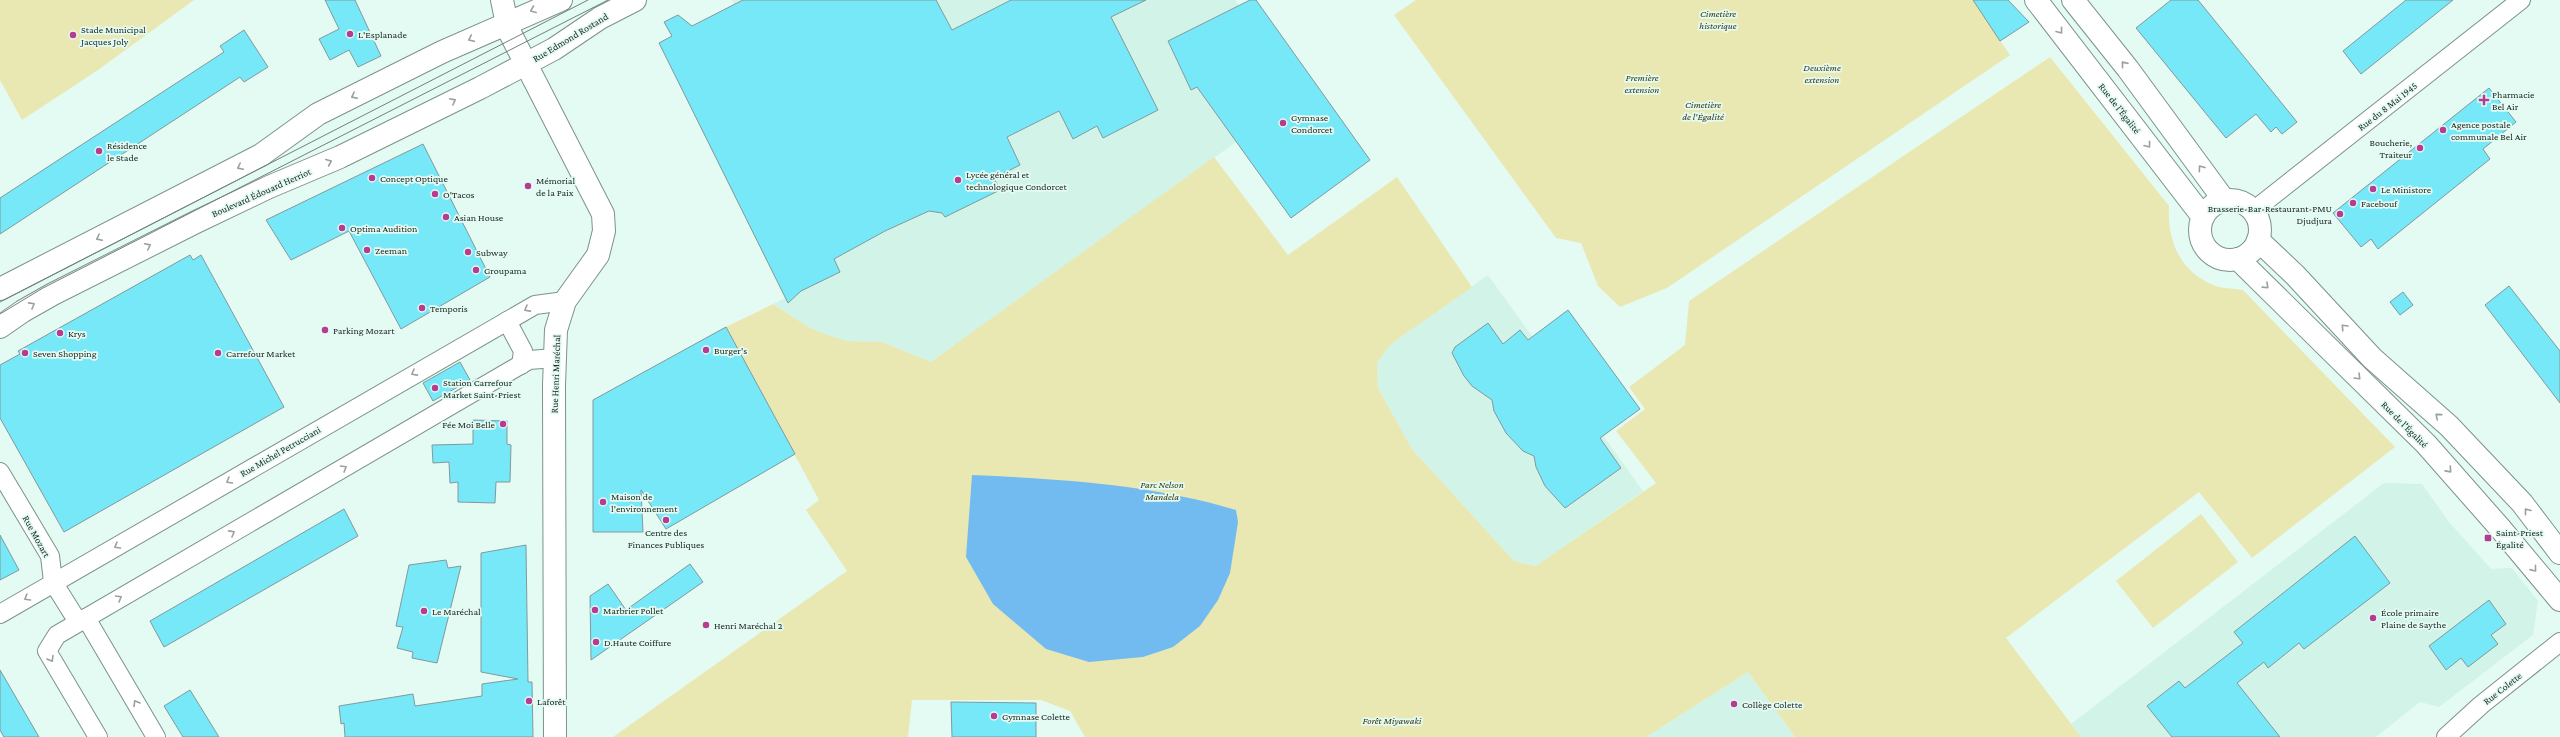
<svg xmlns="http://www.w3.org/2000/svg" width="2560" height="737" font-family="'Crimson Pro',serif">
  <rect width="100%" height="100%" fill="#e4fbf3"/>
  <!-- built -->
  <g fill="#d2f3e8">
    <polygon points="732,0 1235,0 1239,5 1168,42 1191,89 1208,81 1218,98 1210,105 1236,142 931,362 882,342 848,341 830,336 810,328 773,304 785,298 732,190 736,174 726,179 659,43 671,36 664,22 678,15 693,26 734,4"/>
    <polygon points="1488,275 1643,491 1537,566 1514,561 1412,449 1378,388 1377,363 1391,344"/>
    <polygon points="2384,483 2422,484 2449,522 2491,569 2512,568 2538,601 2533,635 2439,707 2420,702 2376,737 2081,737 2071,724"/>
    <polygon points="1748,672 1795,737 1646,737"/>
  </g>
  <!-- green -->
  <g fill="#e9e8b3">
    <polygon points="0,0 194,0 98,70 22,120 0,80"/>
    <polygon points="1416,0 1977,0 1974,2 2010,55 1667,288 1620,307 1598,286 1581,243 1556,238 1394,15"/>
    <path d="M2050,57L2169,206C2167,241 2180,271 2213,285C2221,289 2234,288 2243,290L2395,447L2252,558L2199,492L2006,638L2081,737H1795L1748,672L1646,737H1085L1070,711L1041,700H912L908,737H613L847,571L806,510L819,500L726,327L773,304L810,328L830,336L848,341L882,342L931,362L1214,157L1288,255L1397,177L1472,287L1391,344L1377,363L1378,388L1412,449L1514,561L1536,566L1656,483L1616,431L1645,409L1629,387L1685,345L1689,301Z"/>
    <polygon points="2201,514 2238,562 2153,628 2116,581"/>
  </g>
  <!-- water -->
  <path fill="#71bbf0" d="M972,475C1061,479 1150,484 1236,510L1238,522L1230,573L1218,600L1200,626L1173,647L1143,657L1089,662L1046,649L993,604L966,557Z"/>
  <!-- building -->
  <g fill="#76e8f8" stroke="#82999c">
    <polygon points="325,0 355,0 381,56 358,67 349,50 330,60 319,39 339,29"/>
    <polygon points="743,0 936,0 952,30 1011,0 1146,0 1111,17 1158,110 1103,138 1097,126 1073,139 1059,111 1007,137 1020,165 994,178 1000,190 945,217 942,213 929,211 885,231 834,259 840,272 801,291 788,303 659,43 672,36 664,22 678,15 692,26"/>
    <polygon points="1250,0 1256,0 1370,160 1291,218 1197,87 1191,90 1168,41"/>
    <polygon points="1973,0 2008,0 2029,22 2000,41"/>
    <polygon points="2171,0 2198,0 2297,122 2282,134 2276,127 2271,132 2256,114 2226,138 2136,28"/>
    <polygon points="2406,0 2453,0 2361,74 2343,51"/>
    <polygon points="244,30 268,67 244,82 240,77 0,234 0,198 224,52 220,46"/>
    <polygon points="2489,88 2516,122 2483,149 2490,159 2378,249 2371,239 2361,247 2333,213"/>
    <polygon points="423,144 490,277 401,329 349,231 291,260 266,220"/>
    <polygon points="190,255 193,260 201,255 284,407 64,532 0,418 0,365 20,354 18,351"/>
    <polygon points="2509,286 2560,351 2560,403 2485,305"/>
    <polygon points="2403,292 2413,305 2400,315 2390,302"/>
    <polygon points="1568,310 1640,409 1600,438 1621,468 1565,508 1545,486 1536,467 1534,456 1523,451 1506,433 1494,411 1492,400 1472,386 1464,376 1452,353 1455,347 1488,323 1503,344 1520,330 1528,340"/>
    <polygon points="726,327 795,454 666,529 641,490 643,532 593,532 593,400"/>
    <polygon points="460,362 470,380 433,401 423,383"/>
    <polygon points="473,420 507,421 507,444 511,445 510,482 496,482 495,503 458,502 458,482 450,483 449,462 433,463 432,445 473,444"/>
    <polygon points="344,509 358,536 164,647 150,621"/>
    <polygon points="0,535 19,570 0,580"/>
    <polygon points="2355,536 2390,583 2304,649 2299,643 2268,668 2264,662 2237,683 2280,737 2172,737 2147,706 2179,681 2185,688 2243,643 2234,632"/>
    <polygon points="526,545 528,682 532,682 533,737 345,737 344,723 341,724 339,706 413,694 415,706 482,696 482,684 518,679 481,672 481,553"/>
    <polygon points="446,560 448,568 461,566 437,663 412,658 413,652 397,648 403,627 396,626 409,565"/>
    <polygon points="690,564 703,582 591,660 590,596 608,584 626,610"/>
    <polygon points="2489,600 2506,624 2491,635 2498,644 2468,667 2461,658 2446,670 2429,646"/>
    <polygon points="0,670 39,737 4,737 0,730"/>
    <polygon points="190,690 219,737 183,737 164,706"/>
    <polygon points="951,702 1036,703 1036,737 952,737"/>
  </g>
  <g fill="none" stroke-linecap="round" stroke-linejoin="round">
    <!-- street casing -->
    <g stroke="#7c928b" stroke-width="20">
      <g id="street">
        <polyline points="2253,211 2521,0"/>
        <polyline points="507,321 523,351 521,365"/>
        <polyline points="0,472 50,556 53,582 78,622"/>
        <polyline points="0,614 535,305 565,301"/>
        <polyline points="86,618 156,737"/>
        <polyline points="98,737 47,651 57,635 515,368 529,360 555,358"/>
        <polyline points="2446,737 2481,705 2560,642"/>
      </g>
    </g>
    <!-- secondary casing -->
    <g stroke="#7c928b" stroke-width="24">
      <g id="secondary">
        <polyline points="502,0 508,29 603,214 604,231 598,255 565,301 556,330 554,385 555,737"/>
        <polyline points="2036,0 2203,217"/>
        <polyline points="2073,0 2128,69 2224,200"/>
        <circle cx="2230" cy="230" r="30"/>
        <polyline points="2258,240 2295,275 2372,358 2449,426 2522,503 2560,553"/>
        <polyline points="2238,259 2426,444 2500,528 2560,600"/>
        <polyline points="0,289 261,155 318,114 442,52 561,0"/>
        <polyline points="0,327 23,311 53,294 196,222 269,187 340,157 480,88 554,49 600,18 635,0"/>
      </g>
    </g>
    <!-- street -->
    <use href="#street" stroke="#fff" stroke-width="18"/>
    <!-- secondary -->
    <use href="#secondary" stroke="#fff" stroke-width="22"/>
    <!-- tram -->
    <g stroke="#71807b" stroke-width="1">
      <polyline points="0,302 588,0"/>
      <polyline points="0,314 43,288 608,0"/>
    </g>
  </g>
  <!-- one-way arrows -->
  <defs><path id="oneway-chevron" d="M-2-3.5L2.5 0L-2 3.5" fill="none" stroke-width="1.6" stroke-linecap="round" stroke-linejoin="round"/></defs>
  <g stroke="#9b9f9e">
    <use href="#oneway-chevron" transform="translate(533 10) rotate(158)"/>
    <use href="#oneway-chevron" transform="translate(2060 31) rotate(52)"/>
    <use href="#oneway-chevron" transform="translate(471 39) rotate(155)"/>
    <use href="#oneway-chevron" transform="translate(2124 64) rotate(-129)"/>
    <use href="#oneway-chevron" transform="translate(354 96) rotate(153)"/>
    <use href="#oneway-chevron" transform="translate(453 101) rotate(-27)"/>
    <use href="#oneway-chevron" transform="translate(2148 145) rotate(52)"/>
    <use href="#oneway-chevron" transform="translate(329 162) rotate(-23)"/>
    <use href="#oneway-chevron" transform="translate(240 167) rotate(153)"/>
    <use href="#oneway-chevron" transform="translate(2201 168) rotate(-126)"/>
    <use href="#oneway-chevron" transform="translate(99 238) rotate(153)"/>
    <use href="#oneway-chevron" transform="translate(148 246) rotate(-27)"/>
    <use href="#oneway-chevron" transform="translate(2266 286) rotate(44)"/>
    <use href="#oneway-chevron" transform="translate(32 305) rotate(-29)"/>
    <use href="#oneway-chevron" transform="translate(527 309) rotate(151)"/>
    <use href="#oneway-chevron" transform="translate(2344 327) rotate(-133)"/>
    <use href="#oneway-chevron" transform="translate(414 373) rotate(151)"/>
    <use href="#oneway-chevron" transform="translate(2358 377) rotate(45)"/>
    <use href="#oneway-chevron" transform="translate(2438 416) rotate(-139)"/>
    <use href="#oneway-chevron" transform="translate(344 468) rotate(-31)"/>
    <use href="#oneway-chevron" transform="translate(2449 470) rotate(48)"/>
    <use href="#oneway-chevron" transform="translate(229 481) rotate(150)"/>
    <use href="#oneway-chevron" transform="translate(2527 511) rotate(-128)"/>
    <use href="#oneway-chevron" transform="translate(232 533) rotate(-29)"/>
    <use href="#oneway-chevron" transform="translate(117 546) rotate(150)"/>
    <use href="#oneway-chevron" transform="translate(2534 569) rotate(51)"/>
    <use href="#oneway-chevron" transform="translate(27 598) rotate(149)"/>
    <use href="#oneway-chevron" transform="translate(119 598) rotate(-30)"/>
    <use href="#oneway-chevron" transform="translate(51 659) rotate(59)"/>
    <use href="#oneway-chevron" transform="translate(136 703) rotate(-121)"/>
  </g>
  <!-- markers -->
  <g fill="#b53c91" stroke="#e4fbf3" stroke-width="1.5">
    <circle cx="350" cy="34" r="4"/>
    <circle cx="73" cy="35" r="4"/>
    <path d="M2482 94h4v4h4v4h-4v4h-4v-4h-4v-4h4z"/>
    <circle cx="1283" cy="123" r="4"/>
    <circle cx="2443" cy="130" r="4"/>
    <circle cx="2420" cy="148" r="4"/>
    <circle cx="99" cy="151" r="4"/>
    <circle cx="372" cy="178" r="4"/>
    <circle cx="958" cy="180" r="4"/>
    <circle cx="528" cy="186" r="4"/>
    <circle cx="2373" cy="189" r="4"/>
    <circle cx="435" cy="194" r="4"/>
    <circle cx="2353" cy="203" r="4"/>
    <circle cx="2340" cy="214" r="4"/>
    <circle cx="446" cy="217" r="4"/>
    <circle cx="342" cy="228" r="4"/>
    <circle cx="367" cy="250" r="4"/>
    <circle cx="468" cy="252" r="4"/>
    <circle cx="476" cy="270" r="4"/>
    <circle cx="422" cy="308" r="4"/>
    <circle cx="325" cy="330" r="4"/>
    <circle cx="60" cy="333" r="4"/>
    <circle cx="706" cy="350" r="4"/>
    <circle cx="25" cy="353" r="4"/>
    <circle cx="218" cy="353" r="4"/>
    <circle cx="435" cy="388" r="4"/>
    <circle cx="503" cy="424" r="4"/>
    <circle cx="603" cy="502" r="4"/>
    <circle cx="666" cy="520" r="4"/>
    <rect x="2484" y="534" width="8" height="8" rx="2"/>
    <circle cx="595" cy="610" r="4"/>
    <circle cx="424" cy="611" r="4"/>
    <circle cx="2373" cy="618" r="4"/>
    <circle cx="706" cy="625" r="4"/>
    <circle cx="596" cy="642" r="4"/>
    <circle cx="529" cy="701" r="4"/>
    <circle cx="1734" cy="704" r="4"/>
    <circle cx="994" cy="716" r="4"/>
  </g>
  <g text-anchor="middle" stroke-width="3.5" stroke-linejoin="round" paint-order="stroke">
    <!-- park labels -->
    <g font-size="10" font-style="italic" fill="#35340f" stroke="#e4fbf3">
      <text x="1718" y="17">Cimetière<tspan x="1718" dy="12">historique</tspan></text>
      <text x="1822" y="71">Deuxième<tspan x="1822" dy="12">extension</tspan></text>
      <text x="1642" y="81">Première<tspan x="1642" dy="12">extension</tspan></text>
      <text x="1703" y="108">Cimetière<tspan x="1703" dy="12">de l'Égalité</tspan></text>
      <text x="1162" y="488">Parc Nelson<tspan x="1162" dy="12">Mandela</tspan></text>
      <text x="1392" y="724">Forêt Miyawaki</text>
    </g>
    <!-- poi labels -->
    <g font-size="10" fill="#212a27" stroke="#e4fbf3" text-anchor="start">
      <text x="81" y="33">Stade Municipal<tspan x="81" dy="12">Jacques Joly</tspan></text>
      <text x="358" y="38">L'Esplanade</text>
      <text x="2492" y="98">Pharmacie<tspan x="2492" dy="12">Bel Air</tspan></text>
      <text x="1291" y="121">Gymnase<tspan x="1291" dy="12">Condorcet</tspan></text>
      <text x="2451" y="128">Agence postale<tspan x="2451" dy="12">communale Bel Air</tspan></text>
      <text x="2412" y="146" text-anchor="end">Boucherie,<tspan x="2412" dy="12">Traiteur</tspan></text>
      <text x="107" y="149">Résidence<tspan x="107" dy="12">le Stade</tspan></text>
      <text x="966" y="178">Lycée général et<tspan x="966" dy="12">technologique Condorcet</tspan></text>
      <text x="380" y="182">Concept Optique</text>
      <text x="536" y="184">Mémorial<tspan x="536" dy="12">de la Paix</tspan></text>
      <text x="2381" y="193">Le Ministore</text>
      <text x="443" y="198">O'Tacos</text>
      <text x="2361" y="207">Facebouf</text>
      <text x="2332" y="212" text-anchor="end">Brasserie-Bar-Restaurant-PMU<tspan x="2332" dy="12">Djudjura</tspan></text>
      <text x="454" y="221">Asian House</text>
      <text x="350" y="232">Optima Audition</text>
      <text x="375" y="254">Zeeman</text>
      <text x="476" y="256">Subway</text>
      <text x="484" y="274">Groupama</text>
      <text x="430" y="312">Temporis</text>
      <text x="333" y="334">Parking Mozart</text>
      <text x="68" y="337">Krys</text>
      <text x="714" y="354">Burger's</text>
      <text x="33" y="357">Seven Shopping</text>
      <text x="226" y="357">Carrefour Market</text>
      <text x="443" y="386">Station Carrefour<tspan x="443" dy="12">Market Saint-Priest</tspan></text>
      <text x="495" y="428" text-anchor="end">Fée Moi Belle</text>
      <text x="611" y="500">Maison de<tspan x="611" dy="12">l'environnement</tspan></text>
      <text x="666" y="536" text-anchor="middle">Centre des<tspan x="666" dy="12">Finances Publiques</tspan></text>
      <text x="2496" y="536">Saint-Priest<tspan x="2496" dy="12">Égalité</tspan></text>
      <text x="603" y="614">Marbrier Pollet</text>
      <text x="432" y="615">Le Maréchal</text>
      <text x="2381" y="616">École primaire<tspan x="2381" dy="12">Plaine de Saythe</tspan></text>
      <text x="714" y="629">Henri Maréchal 2</text>
      <text x="604" y="646">D.Haute Coiffure</text>
      <text x="537" y="705">Laforêt</text>
      <text x="1742" y="708">Collège Colette</text>
      <text x="1002" y="720">Gymnase Colette</text>
    </g>
    <!-- street labels -->
    <g font-size="10" fill="#212a27" stroke="#e4fbf3">
      <text transform="translate(570 37) rotate(-31)" y="4">Rue Edmond Rostand</text>
      <text transform="translate(2387 106) rotate(-38)" y="4">Rue du 8 Mai 1945</text>
      <text transform="translate(2120 108) rotate(52)" y="4">Rue de l'Égalité</text>
      <text transform="translate(261 192) rotate(-24)" y="4">Boulevard Édouard Herriot</text>
      <text transform="translate(555 374) rotate(-88)" y="4">Rue Henri Maréchal</text>
      <text transform="translate(2405 424) rotate(45)" y="4">Rue de l'Égalité</text>
      <text transform="translate(280 451) rotate(-30)" y="4">Rue Michel Petrucciani</text>
      <text transform="translate(37 536) rotate(61)" y="4">Rue Mozart</text>
      <text transform="translate(2502 688) rotate(-38)" y="4">Rue Colette</text>
    </g>
  </g>
</svg>
